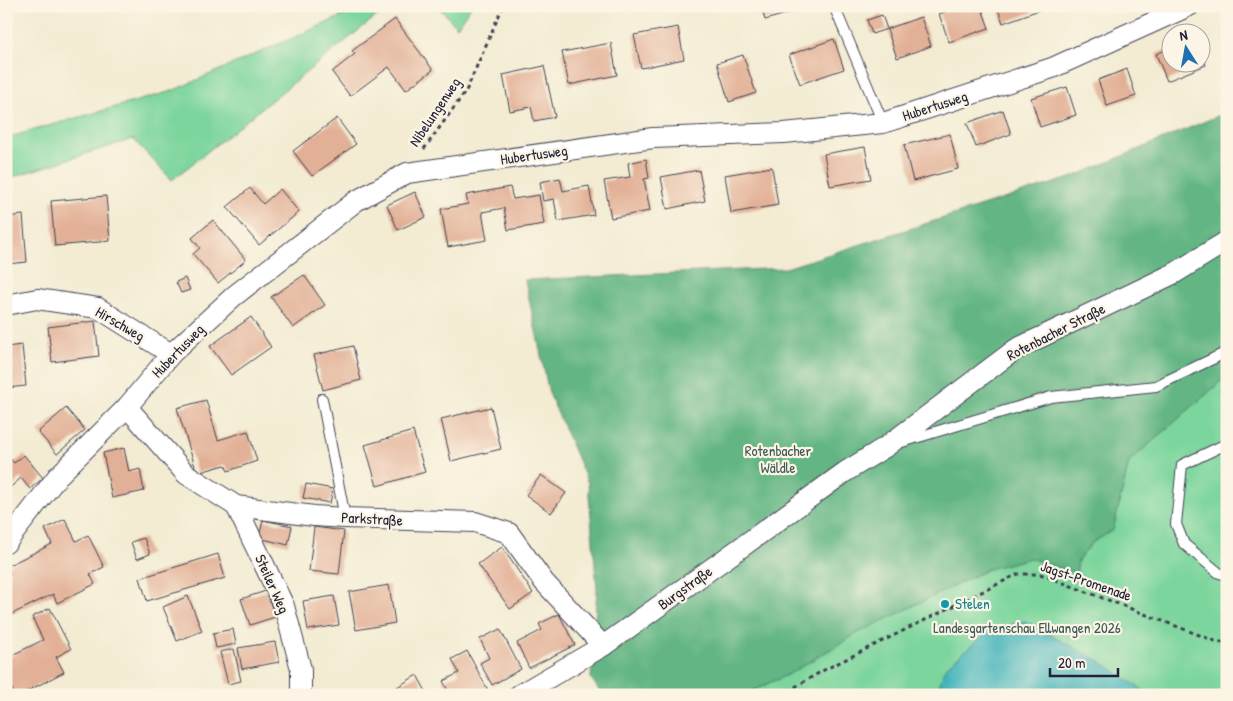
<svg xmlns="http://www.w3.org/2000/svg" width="1233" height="701" font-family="'Patrick Hand',sans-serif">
  <rect width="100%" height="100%" fill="#fcf5e5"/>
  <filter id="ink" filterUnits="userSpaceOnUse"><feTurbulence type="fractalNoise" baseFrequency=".02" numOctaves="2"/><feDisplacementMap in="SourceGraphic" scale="10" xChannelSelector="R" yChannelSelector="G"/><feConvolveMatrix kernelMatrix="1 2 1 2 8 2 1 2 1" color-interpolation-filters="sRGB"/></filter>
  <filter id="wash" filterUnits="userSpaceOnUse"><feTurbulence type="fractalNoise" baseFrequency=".0096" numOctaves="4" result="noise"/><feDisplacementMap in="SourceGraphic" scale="20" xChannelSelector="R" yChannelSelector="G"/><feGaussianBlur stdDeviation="1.12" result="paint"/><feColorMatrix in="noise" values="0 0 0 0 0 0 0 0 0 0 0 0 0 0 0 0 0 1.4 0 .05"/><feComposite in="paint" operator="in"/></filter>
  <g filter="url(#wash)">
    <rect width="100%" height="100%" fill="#f3ecd3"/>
    <!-- green -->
    <g fill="#7bd59c" stroke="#4e7c6c">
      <polygon points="365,6 389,6 172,180 133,139 6,179 6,138 172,91"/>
      <polygon points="438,6 471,6 457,27"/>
      <polygon points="1227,376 1227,695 743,695 789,674 856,634 988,569 1030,558 1076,573 1078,560 1093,542 1113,530 1129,462"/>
    </g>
    <!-- forest -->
    <polygon fill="#64b684" stroke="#436c60" points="1227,112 1227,376 1129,462 1113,530 1093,542 1078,560 1076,573 1030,558 988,569 856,634 789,674 743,695 602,695 591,678 597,589 588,483 549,393 525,280 786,268 1073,177"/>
    <!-- water -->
    <polygon fill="#43b4ba" stroke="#326b7a" points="1025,621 1101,662 1146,692 1157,695 935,695 946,667 989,631"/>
    <g id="blocks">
      <!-- building -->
      <g fill="#e2b096">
        <polygon points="761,6 810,6 810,7 765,20"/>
        <polygon points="960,6 981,6 989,28 949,42 939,14"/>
        <polygon points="997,6 1041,6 1042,9 1003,23"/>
        <polygon points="882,15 887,29 872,34 867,20"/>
        <polygon points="921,17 931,46 897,58 887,29"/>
        <polygon points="395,19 433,70 406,90 389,67 350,96 332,72 355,54 352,51"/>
        <polygon points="678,27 684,59 641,68 634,35"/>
        <polygon points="834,39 844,69 800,84 789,55"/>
        <polygon points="611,43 617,75 569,85 562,52"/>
        <polygon points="1170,48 1170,62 1200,62 1201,52 1206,65 1167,81 1156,54"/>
        <polygon points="743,55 756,93 729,102 717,63"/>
        <polygon points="544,66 555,117 534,121 531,107 510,111 503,75"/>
        <polygon points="1127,69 1136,96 1107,106 1098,80"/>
        <polygon points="1067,87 1076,115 1040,127 1031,98"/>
        <polygon points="1003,110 1011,134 976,147 967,123"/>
        <polygon points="337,118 356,144 312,176 293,151"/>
        <polygon points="950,134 958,169 913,181 904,145"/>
        <polygon points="865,147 871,179 830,186 824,154"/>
        <polygon points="646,159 649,178 644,179 650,211 611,218 604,181 630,177 628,163"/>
        <polygon points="772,167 778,205 731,213 725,175"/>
        <polygon points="699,170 705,201 667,209 661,177"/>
        <polygon points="560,178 563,191 589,186 594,215 558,221 554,199 543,201 540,182"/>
        <polygon points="510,187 513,199 539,195 544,224 508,230 504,208 482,212 487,240 448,247 441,209 468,204 466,195"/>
        <polygon points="250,188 263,204 280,189 299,212 259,245 227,207"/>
        <polygon points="415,192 426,217 398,230 387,205"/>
        <polygon points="106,196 110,241 55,246 51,201"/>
        <polygon points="23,215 27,262 6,264 6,217"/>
        <polygon points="213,220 246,260 218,283 193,254 200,248 192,238"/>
        <polygon points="304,275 325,305 293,328 271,297"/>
        <polygon points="185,278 190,290 181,293 176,282"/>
        <polygon points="251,317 271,347 231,375 210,346"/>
        <polygon points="95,321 99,356 52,362 48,327"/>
        <polygon points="22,345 26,386 6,388 6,347"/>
        <polygon points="353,346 361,380 323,390 314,355"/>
        <polygon points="206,400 218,440 248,431 257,461 228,471 225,465 197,473 177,408"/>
        <polygon points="491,407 501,449 451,461 441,419"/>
        <polygon points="66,408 85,430 57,454 38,432"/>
        <polygon points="413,431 425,472 377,486 365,445"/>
        <polygon points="124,448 129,472 140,469 144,491 112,498 103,453"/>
        <polygon points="6,454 14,463 24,455 43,478 30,489 21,478 6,491"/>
        <polygon points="541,475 566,493 551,513 526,495"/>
        <polygon points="306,484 333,489 330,503 303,498"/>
        <polygon points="65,519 76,541 88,535 104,567 90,574 95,584 57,603 53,594 6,617 6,576 10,574 7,566 52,544 45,529"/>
        <polygon points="263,520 292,526 288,545 259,538"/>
        <polygon points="314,527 344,531 339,574 309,571"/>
        <polygon points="144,538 150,554 137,559 131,542"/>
        <polygon points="502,547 533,593 510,609 478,564"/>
        <polygon points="218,554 225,578 147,601 140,578"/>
        <polygon points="389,585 395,623 356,630 349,592"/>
        <polygon points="266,591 275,617 250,625 241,599"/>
        <polygon points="188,596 202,631 177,641 163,607"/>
        <polygon points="334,596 339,625 308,630 303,601"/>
        <polygon points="50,608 71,649 56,657 64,672 20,695 15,695 6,676 6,658 43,640 32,617"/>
        <polygon points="559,614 575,645 529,668 517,643 542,630 539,624"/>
        <polygon points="233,629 236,644 216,648 213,633"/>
        <polygon points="500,629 521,669 492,685 480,663 489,658 480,639"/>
        <polygon points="275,642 279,662 242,669 238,648"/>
        <polygon points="234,649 241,681 228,684 220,652"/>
        <polygon points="467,651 488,690 479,695 450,695 443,681 459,673 452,659"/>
        <polygon points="417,675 428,695 384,695"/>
      </g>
    </g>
  </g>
  <g filter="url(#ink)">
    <use href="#blocks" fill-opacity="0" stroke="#414052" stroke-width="1"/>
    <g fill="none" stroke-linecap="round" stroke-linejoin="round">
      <!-- service casing -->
      <g stroke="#414052" stroke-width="12">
        <g id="service">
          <polyline points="834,6 883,123"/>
          <polyline points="322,399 345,518"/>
          <polyline points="902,442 1051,397 1156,386 1227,352"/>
          <polyline points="1227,445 1224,445 1182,465 1176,524 1184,544 1219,573 1227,575"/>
        </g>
      </g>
      <!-- minor casing -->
      <g stroke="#414052" stroke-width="22">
        <g id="minor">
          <polyline points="6,305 37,299 98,308 171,354"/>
          <polyline points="127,407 186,474 236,506 314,516 345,518 475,522 509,533 544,582 603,646"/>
          <polyline points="236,506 284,606 301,669 301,695"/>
          <polyline points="6,543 58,476 127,407 171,354 234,296 356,201 407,173 653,138 784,133 883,123 1052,68 1189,6"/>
          <polyline points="519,695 603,646 743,546 845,472 887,446 1016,349 1175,273 1227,241"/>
        </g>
      </g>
      <!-- path -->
      <g stroke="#414052" stroke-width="3" stroke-dasharray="4 4" stroke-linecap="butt">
        <polyline points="424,149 466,91 503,6"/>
        <polyline points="781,695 824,670 1018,574 1040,574 1215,641 1227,643"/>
      </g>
      <!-- service -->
      <use href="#service" stroke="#fff" stroke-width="10"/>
      <!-- minor -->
      <use href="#minor" stroke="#fff" stroke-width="20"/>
    </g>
  </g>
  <!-- markers -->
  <circle fill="#0f9aa8" stroke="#fcf5e5" stroke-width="2" cx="945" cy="604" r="5"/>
  <g text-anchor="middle" stroke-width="4.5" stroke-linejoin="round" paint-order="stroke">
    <!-- street labels -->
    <g font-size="15" fill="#22223b" stroke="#fcf5e5">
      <text transform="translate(935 106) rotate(-18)" y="5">Hubertusweg</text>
      <text transform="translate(435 112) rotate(-56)" y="5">Nibelungenweg</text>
      <text transform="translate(534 155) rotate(-8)" y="5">Hubertusweg</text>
      <text transform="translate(120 324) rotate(30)" y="5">Hirschweg</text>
      <text transform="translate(1056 332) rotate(-27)" y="5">Rotenbacher Straße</text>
      <text transform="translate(178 351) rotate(-46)" y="5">Hubertusweg</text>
      <text transform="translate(372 519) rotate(3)" y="5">Parkstraße</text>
      <text transform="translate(1086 581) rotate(19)" y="5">Jagst-Promenade</text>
      <text transform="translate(272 584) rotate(66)" y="5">Steiler Weg</text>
      <text transform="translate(685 588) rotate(-36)" y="5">Burgstraße</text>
    </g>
    <!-- park labels -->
    <g font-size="15" fill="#3d5858" stroke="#fcf5e5">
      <text x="778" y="456">Rotenbacher<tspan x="778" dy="17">Wäldle</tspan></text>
      <text x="1027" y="633">Landesgartenschau Ellwangen 2026</text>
    </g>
    <!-- culture labels -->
    <g font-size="15" fill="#0d838f" stroke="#fcf5e5" text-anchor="start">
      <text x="955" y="609">Stelen</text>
    </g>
  </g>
  <!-- margin -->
  <rect width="1233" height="701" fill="none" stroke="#fcf5e5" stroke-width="25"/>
  <!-- north arrow -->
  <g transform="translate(1186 48) rotate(349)"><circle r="24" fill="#fcf5e5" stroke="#a5a1a1"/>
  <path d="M0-4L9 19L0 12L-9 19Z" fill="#1f6fb2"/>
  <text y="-8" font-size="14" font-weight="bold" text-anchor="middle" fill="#22223b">N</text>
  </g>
  <!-- scale -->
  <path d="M1050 668v8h68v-8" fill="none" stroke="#22223b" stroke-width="2.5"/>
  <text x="1058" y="668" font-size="15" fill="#22223b" stroke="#fcf5e5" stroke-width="4" paint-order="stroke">20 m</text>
</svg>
